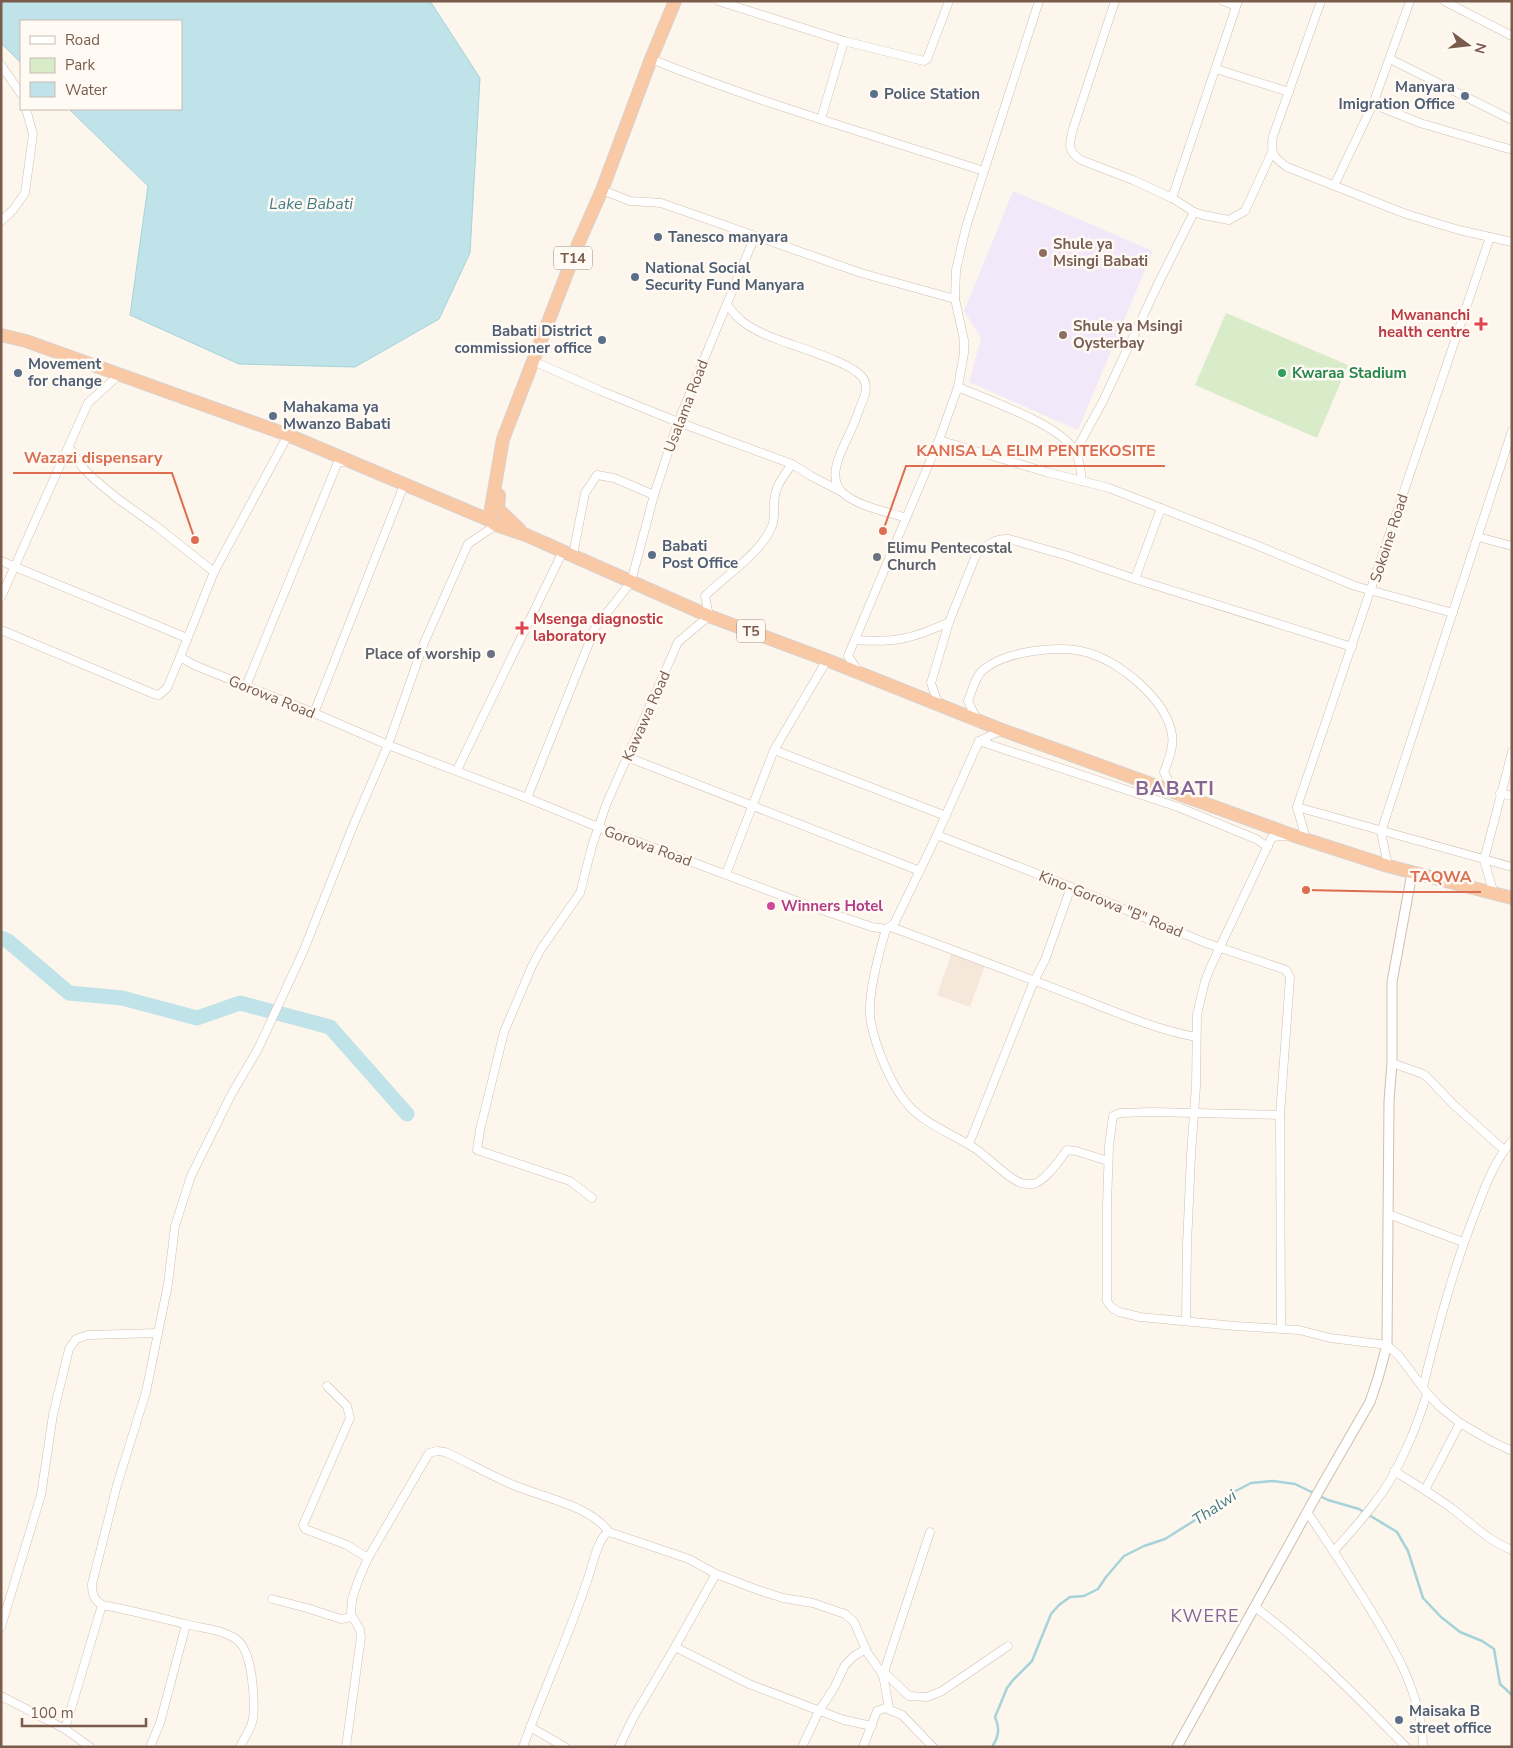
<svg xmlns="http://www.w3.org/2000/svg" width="1513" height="1748" font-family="'Nunito Sans',sans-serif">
  <rect width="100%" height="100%" fill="#fdf6ec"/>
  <!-- residential -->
  <polygon fill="#f5e8da" points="952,952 985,965 970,1007 937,995"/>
  <!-- education -->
  <polygon fill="#f3e8fa" points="1013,191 1153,251 1078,430 969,382 981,338 964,311"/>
  <!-- green -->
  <polygon fill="#d8ecc9" points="1226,313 1348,365 1317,438 1195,385"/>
  <!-- water -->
  <polygon fill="#bfe3e8" stroke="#a5d3da" points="1,1 430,1 480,78 470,253 439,319 355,367 239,364 130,315 148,186 69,109 181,109 181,21 21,21 21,63 1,43"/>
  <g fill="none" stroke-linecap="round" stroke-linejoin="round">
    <!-- stream -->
    <path stroke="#a5d3da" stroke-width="2.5" d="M992,1747C999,1736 1000,1728 995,1717L1007,1688L1013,1680L1032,1661L1051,1614L1059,1605L1070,1597L1084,1596L1098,1589L1106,1577L1124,1556L1144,1546L1165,1539L1208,1512L1228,1495L1251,1483L1273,1481L1295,1484L1328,1500L1359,1509L1397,1532L1408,1551L1423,1598L1441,1617L1460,1632L1482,1641L1494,1649L1500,1684L1512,1695"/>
    <!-- river -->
    <polyline stroke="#bfe3e8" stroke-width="15" points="1,938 8,941 69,993 122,998 197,1018 240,1003 330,1027 407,1114"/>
    <!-- minor casing -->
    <g stroke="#d1beb0" stroke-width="9">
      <g id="minor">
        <polyline points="718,1 844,41 924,61 927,59 949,1"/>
        <path d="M1115,1L1073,129C1069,144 1067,151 1081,160L1133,180L1172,198L1194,212L1203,215L1229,220L1245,211L1272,152"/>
        <polyline points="1223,1 1236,6"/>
        <path d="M1321,1L1273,136C1270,153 1273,157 1287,167L1406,214L1459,230L1512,242"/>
        <polyline points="1444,1 1512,36"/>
        <path d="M651,59C760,103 872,135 984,171"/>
        <polyline points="1390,59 1512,120"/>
        <polyline points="1,65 21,94"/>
        <polyline points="1216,69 1289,92"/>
        <polyline points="1373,104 1420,123 1512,150"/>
        <polyline points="821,119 844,41"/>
        <polyline points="1334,186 1373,104 1410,1"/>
        <polyline points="602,190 630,201 661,203 861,273 955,299"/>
        <polyline points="1172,198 1238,1"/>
        <polyline points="1,221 13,210 25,193 33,134 26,109"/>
        <path d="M727,305C738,319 745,325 762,333C784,344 849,360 862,377C867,383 866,388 865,395C860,406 857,417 852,428C845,445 825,475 842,492C856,506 888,512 906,518"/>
        <polyline points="533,361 601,391 678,422 792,464 811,476 840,491"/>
        <path d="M958,387C988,400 1059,424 1075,451C1080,460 1081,472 1082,481"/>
        <polyline points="288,435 214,572 180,657 194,665 314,713 388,745 527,798 598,827 810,906 872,927 886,929 894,924 937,835 979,741 1002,730"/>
        <polyline points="939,440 1046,472 1109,488 1256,545 1355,586 1453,613"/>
        <polyline points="69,447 83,468 94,479 118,499 156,526 214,572"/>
        <polyline points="1075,452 1102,403 1159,282 1194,212"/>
        <polyline points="1478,537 1512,546"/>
        <polyline points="573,555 585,493 597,475 614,478 654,495"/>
        <polyline points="1,561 187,638"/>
        <polyline points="1135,579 1161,508"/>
        <polyline points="1,597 88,403 120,374"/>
        <polyline points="1,630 154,694 159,695 167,688 180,657"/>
        <path d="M855,640C894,643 913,639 949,622"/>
        <polyline points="859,672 848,656 939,440 958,387 964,353 964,340 955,299 956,270 966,227 1039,1"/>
        <polyline points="246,686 338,462 346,462"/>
        <path d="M939,706L931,683L949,622L976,555C985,545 996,538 1009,539L1068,556L1135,579L1352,647"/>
        <polyline points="314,713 404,485"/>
        <path d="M977,720L968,701C972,691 975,677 983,670C1005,651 1061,644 1089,653C1121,663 1167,700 1172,735C1174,748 1168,761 1164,772L1174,792"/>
        <polyline points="979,741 1178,807 1256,839 1268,847"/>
        <polyline points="774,750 946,816"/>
        <polyline points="627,757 920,871"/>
        <polyline points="457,770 563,551"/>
        <polyline points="1500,793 1512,796"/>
        <polyline points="527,798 595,628 631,582 654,495 678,422 755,236"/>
        <polyline points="1297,807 1512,867"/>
        <polyline points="937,835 1071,887 1206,943 1286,970 1290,977 1280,1115 1281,1328"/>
        <polyline points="1306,839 1297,807 1490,237"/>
        <polyline points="1388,866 1381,832 1512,431"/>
        <polyline points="726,874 774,750 827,660"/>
        <polyline points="1494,894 1484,860 1512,752"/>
        <path d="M891,927C953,950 1015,973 1077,997C1116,1012 1154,1029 1196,1037"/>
        <path d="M886,929C879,954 866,998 871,1023C876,1047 889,1080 904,1100C922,1124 952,1133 976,1149C989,1158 1007,1178 1021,1183C1024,1184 1030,1184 1033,1184C1045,1182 1060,1159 1067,1150L1076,1151L1108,1161"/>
        <polyline points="1392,1063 1423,1074 1427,1077 1454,1105 1504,1150"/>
        <polyline points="1280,1115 1152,1112 1120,1113 1113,1116 1109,1146 1107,1205 1107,1301 1111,1307 1119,1312 1140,1317 1235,1326 1299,1330 1330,1338 1387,1345 1399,1356 1427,1393 1440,1407 1460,1423 1491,1441 1512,1451"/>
        <polyline points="969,1144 1034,981 1045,960 1071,887"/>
        <path d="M592,1198L570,1181L477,1150L480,1130L504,1032L532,966L541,949L580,893L592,846L606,805L678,642L709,616L705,596C725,576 762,552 772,526C775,519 774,510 774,502C775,486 783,477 792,464"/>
        <polyline points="1388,1214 1463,1242"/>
        <polyline points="1186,1320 1187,1245 1191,1155 1196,1086 1197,1015 1205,981 1211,966 1272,837 1285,836"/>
        <polyline points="327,1386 347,1406 350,1418 303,1525 305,1529 347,1545 368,1558"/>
        <path d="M1423,1387C1438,1326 1454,1266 1477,1208C1486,1184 1495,1160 1512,1141"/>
        <path d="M1394,1471C1415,1484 1435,1496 1454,1510C1473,1525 1489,1541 1512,1550"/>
        <polyline points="1425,1490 1460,1423"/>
        <path d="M1307,1512C1327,1541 1346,1570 1364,1599C1392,1644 1422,1692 1423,1747"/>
        <path d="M1334,1551C1348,1535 1363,1519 1376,1501C1397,1475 1418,1425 1427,1393"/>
        <polyline points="272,1599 307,1608 341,1619 352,1617"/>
        <path d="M102,1605C130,1610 157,1617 185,1624C201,1628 221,1629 236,1639C253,1650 255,1701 253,1719C251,1729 244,1738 240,1747"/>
        <path d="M1255,1607C1310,1648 1358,1698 1406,1747"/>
        <polyline points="1,1627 41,1495 53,1415 69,1349 76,1339 88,1335 158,1333"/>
        <polyline points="675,1647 749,1684 844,1720 872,1726"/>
        <polyline points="884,1672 909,1696 927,1697 942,1691 1008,1646"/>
        <polyline points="883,1675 930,1532"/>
        <polyline points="1,1696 65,1729 90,1747"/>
        <polyline points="530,1727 565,1747"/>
        <path d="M65,1729L102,1605C94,1600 92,1594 92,1584L117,1485L146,1392L168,1284L175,1226L191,1176L231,1095L258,1049L303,952L353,826L388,745L424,643L468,544L496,525"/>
        <polyline points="150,1747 160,1723 186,1625"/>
        <path d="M346,1747L361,1637L360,1630L351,1614L352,1600L358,1581L368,1558L429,1453L437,1451L445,1452C467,1462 488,1474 511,1484C540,1497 590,1505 609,1532"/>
        <path d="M523,1747C544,1688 571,1632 590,1572C593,1562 599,1536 609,1532L689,1559L716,1574L758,1590L783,1598L813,1603L845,1614L854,1622L867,1652L883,1675L889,1708"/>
        <polyline points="619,1747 633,1718 675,1647 716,1574"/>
        <polyline points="802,1747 819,1711 834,1688 845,1665 854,1656 866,1649"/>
        <polyline points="863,1747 877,1711 885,1708 902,1715 933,1747"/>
      </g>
    </g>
    <!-- tertiary casing -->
    <g stroke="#d1beb0" stroke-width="11">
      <polyline id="tertiary" points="1177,1747 1321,1487 1370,1402 1378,1378 1387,1345 1389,1101 1392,1063 1392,982 1412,873"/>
    </g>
    <!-- trunk casing -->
    <g stroke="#dad1cd" stroke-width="14">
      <g id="trunk">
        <polyline points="1,335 26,341 288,435 489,520 496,525 526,535 709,616 827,660 1002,730 1292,835 1388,866 1512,898"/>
        <polyline points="499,495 498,509 520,530"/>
        <polyline points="489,520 503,439 579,242 602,190 651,59 675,1"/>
      </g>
    </g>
    <!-- minor -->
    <use href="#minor" stroke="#fff" stroke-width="8"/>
    <!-- tertiary -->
    <use href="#tertiary" stroke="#fff" stroke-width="9"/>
    <!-- trunk -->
    <use href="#trunk" stroke="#f9c8a4" stroke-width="12"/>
  </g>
  <!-- markers -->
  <g fill="#5c6f8a" stroke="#fffaf3" stroke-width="2">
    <circle cx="874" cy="94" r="5"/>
    <circle cx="1465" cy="96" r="5"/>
    <circle cx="658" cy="237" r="5"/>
    <circle cx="635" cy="277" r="5"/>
    <circle cx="602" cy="340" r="5"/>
    <circle cx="18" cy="373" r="5"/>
    <circle cx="273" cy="416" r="5"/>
    <circle cx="652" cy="555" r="5"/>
    <circle cx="1399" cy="1720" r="5"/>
  </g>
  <g fill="#8d6e63" stroke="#fffaf3" stroke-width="2">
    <circle cx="1043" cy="253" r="5"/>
    <circle cx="1063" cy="335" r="5"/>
  </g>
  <g fill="#e0444e" stroke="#fffaf3" stroke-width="2">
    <path d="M1478.5 316.5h5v5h5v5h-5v5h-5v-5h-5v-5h5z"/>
    <path d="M519.5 620.5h5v5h5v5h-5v5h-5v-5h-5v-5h5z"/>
  </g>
  <circle fill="#2e9e5b" stroke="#fffaf3" stroke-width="2" cx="1282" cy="373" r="5"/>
  <g fill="#6b7280" stroke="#fffaf3" stroke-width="2">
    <circle cx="877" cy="557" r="5"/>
    <circle cx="491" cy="654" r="5"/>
  </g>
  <circle fill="#d1479c" stroke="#fffaf3" stroke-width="2" cx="771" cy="906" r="5"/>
  <g text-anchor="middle" stroke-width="5" stroke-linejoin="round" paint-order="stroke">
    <!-- shield labels -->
    <g fill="#fffaf3" stroke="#a28b7f" stroke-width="1">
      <rect x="554" y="246.5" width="38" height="23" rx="4"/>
      <rect x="737" y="619.5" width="28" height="23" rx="4"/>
    </g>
    <g font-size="14" font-weight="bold" fill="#7a5c4d">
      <text x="573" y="263">T14</text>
      <text x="751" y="636">T5</text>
    </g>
    <!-- service labels -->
    <g font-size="15" font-weight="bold" fill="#4e5e75" stroke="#fffaf3" text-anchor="start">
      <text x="1455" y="92" text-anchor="end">Manyara<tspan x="1455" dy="17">Imigration Office</tspan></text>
      <text x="884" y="99">Police Station</text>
      <text x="668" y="242">Tanesco manyara</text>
      <text x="645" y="273">National Social<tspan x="645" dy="17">Security Fund Manyara</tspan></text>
      <text x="592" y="336" text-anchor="end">Babati District<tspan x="592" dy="17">commissioner office</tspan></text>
      <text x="28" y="369">Movement<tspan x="28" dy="17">for change</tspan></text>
      <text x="283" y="412">Mahakama ya<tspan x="283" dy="17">Mwanzo Babati</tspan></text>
      <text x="662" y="551">Babati<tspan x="662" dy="17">Post Office</tspan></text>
      <text x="1409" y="1716">Maisaka B<tspan x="1409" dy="17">street office</tspan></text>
    </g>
    <!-- education labels -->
    <g font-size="15" font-weight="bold" fill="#785e54" stroke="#fffaf3" text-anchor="start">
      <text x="1053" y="249">Shule ya<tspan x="1053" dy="17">Msingi Babati</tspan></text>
      <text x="1073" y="331">Shule ya Msingi<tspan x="1073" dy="17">Oysterbay</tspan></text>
    </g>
    <!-- health labels -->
    <g font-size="15" font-weight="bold" fill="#be3a42" stroke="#fffaf3" text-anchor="end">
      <text x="1470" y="320">Mwananchi<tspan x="1470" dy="17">health centre</tspan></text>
      <text x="533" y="624" text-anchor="start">Msenga diagnostic<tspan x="533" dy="17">laboratory</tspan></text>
    </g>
    <!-- leisure labels -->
    <g font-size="15" font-weight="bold" fill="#27864d" stroke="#fffaf3" text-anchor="start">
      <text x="1292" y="378">Kwaraa Stadium</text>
    </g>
    <!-- street labels -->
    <g font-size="15" fill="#7a5c4d" stroke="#fffaf3">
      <text transform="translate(686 406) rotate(-69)" y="5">Usalama Road</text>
      <text transform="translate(1389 538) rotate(-72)" y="5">Sokoine Road</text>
      <text transform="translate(272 697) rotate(22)" y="5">Gorowa Road</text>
      <text transform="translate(646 716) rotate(-66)" y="5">Kawawa Road</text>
      <text transform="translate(648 846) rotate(20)" y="5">Gorowa Road</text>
      <text transform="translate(1111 904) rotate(22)" y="5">Kino-Gorowa "B" Road</text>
    </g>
    <!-- worship labels -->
    <g font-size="15" font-weight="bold" fill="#5b616d" stroke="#fffaf3" text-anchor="start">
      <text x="887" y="553">Elimu Pentecostal<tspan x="887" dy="17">Church</tspan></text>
      <text x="481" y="659" text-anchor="end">Place of worship</text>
    </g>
    <!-- hotel labels -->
    <g font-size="15" font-weight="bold" fill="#b23c85" stroke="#fffaf3" text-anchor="start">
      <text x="781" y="911">Winners Hotel</text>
    </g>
    <!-- water labels -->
    <g font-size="16" font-style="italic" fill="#437c86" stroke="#fffaf3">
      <text x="311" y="209">Lake Babati</text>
      <text transform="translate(1214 1507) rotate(-34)" y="6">Thalwi</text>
    </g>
    <!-- quarter labels -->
    <g font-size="18" letter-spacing="1" fill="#846695" stroke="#fffaf3">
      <text x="1205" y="1622">KWERE</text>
    </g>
    <!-- district labels -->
    <g font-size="20" font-weight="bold" letter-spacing="1" fill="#846695" stroke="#fffaf3">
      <text x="1175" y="795">BABATI</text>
    </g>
  </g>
  <!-- callouts -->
  <path fill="none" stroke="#dc6d51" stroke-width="2" d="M883 531L906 466H1165M195 540L172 473H13M1306 890L1400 892H1481"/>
  <g fill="#dc6d51" stroke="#fffaf3" stroke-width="2">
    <circle cx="883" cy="531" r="5"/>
    <circle cx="195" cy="540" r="5"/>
    <circle cx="1306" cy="890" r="5"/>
  </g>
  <g font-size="16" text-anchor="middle" font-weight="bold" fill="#dc6d51" stroke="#fffaf3" stroke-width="5" stroke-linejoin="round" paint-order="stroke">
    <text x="1036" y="456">KANISA LA ELIM PENTEKOSITE</text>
    <text x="93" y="463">Wazazi dispensary</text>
    <text x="1441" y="882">TAQWA</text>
  </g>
  <!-- border -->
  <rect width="1513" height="1748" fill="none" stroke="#7a5c4d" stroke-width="5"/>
  <!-- legend -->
  <rect x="20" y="20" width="162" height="90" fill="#fffaf3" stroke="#cabbb1"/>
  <rect x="30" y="36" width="25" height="8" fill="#ffffff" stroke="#cabbb1"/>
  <text x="65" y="45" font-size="15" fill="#7a5c4d">Road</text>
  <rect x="30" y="58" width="25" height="15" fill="#d8ecc9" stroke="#cabbb1"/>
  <text x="65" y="70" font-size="15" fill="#7a5c4d">Park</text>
  <rect x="30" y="82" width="25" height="15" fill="#bfe3e8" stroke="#cabbb1"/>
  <text x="65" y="95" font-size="15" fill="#7a5c4d">Water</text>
  <!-- north arrow -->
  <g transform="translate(1468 45) rotate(105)" stroke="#fffaf3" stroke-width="4" paint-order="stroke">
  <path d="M0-4L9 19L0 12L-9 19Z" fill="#7a5c4d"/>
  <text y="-8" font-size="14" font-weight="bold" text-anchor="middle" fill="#7a5c4d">N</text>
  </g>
  <!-- scale -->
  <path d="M22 1718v8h124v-8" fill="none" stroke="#7a5c4d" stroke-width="2.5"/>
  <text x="30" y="1718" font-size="15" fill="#7a5c4d" stroke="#fffaf3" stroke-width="4" paint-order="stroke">100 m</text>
</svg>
